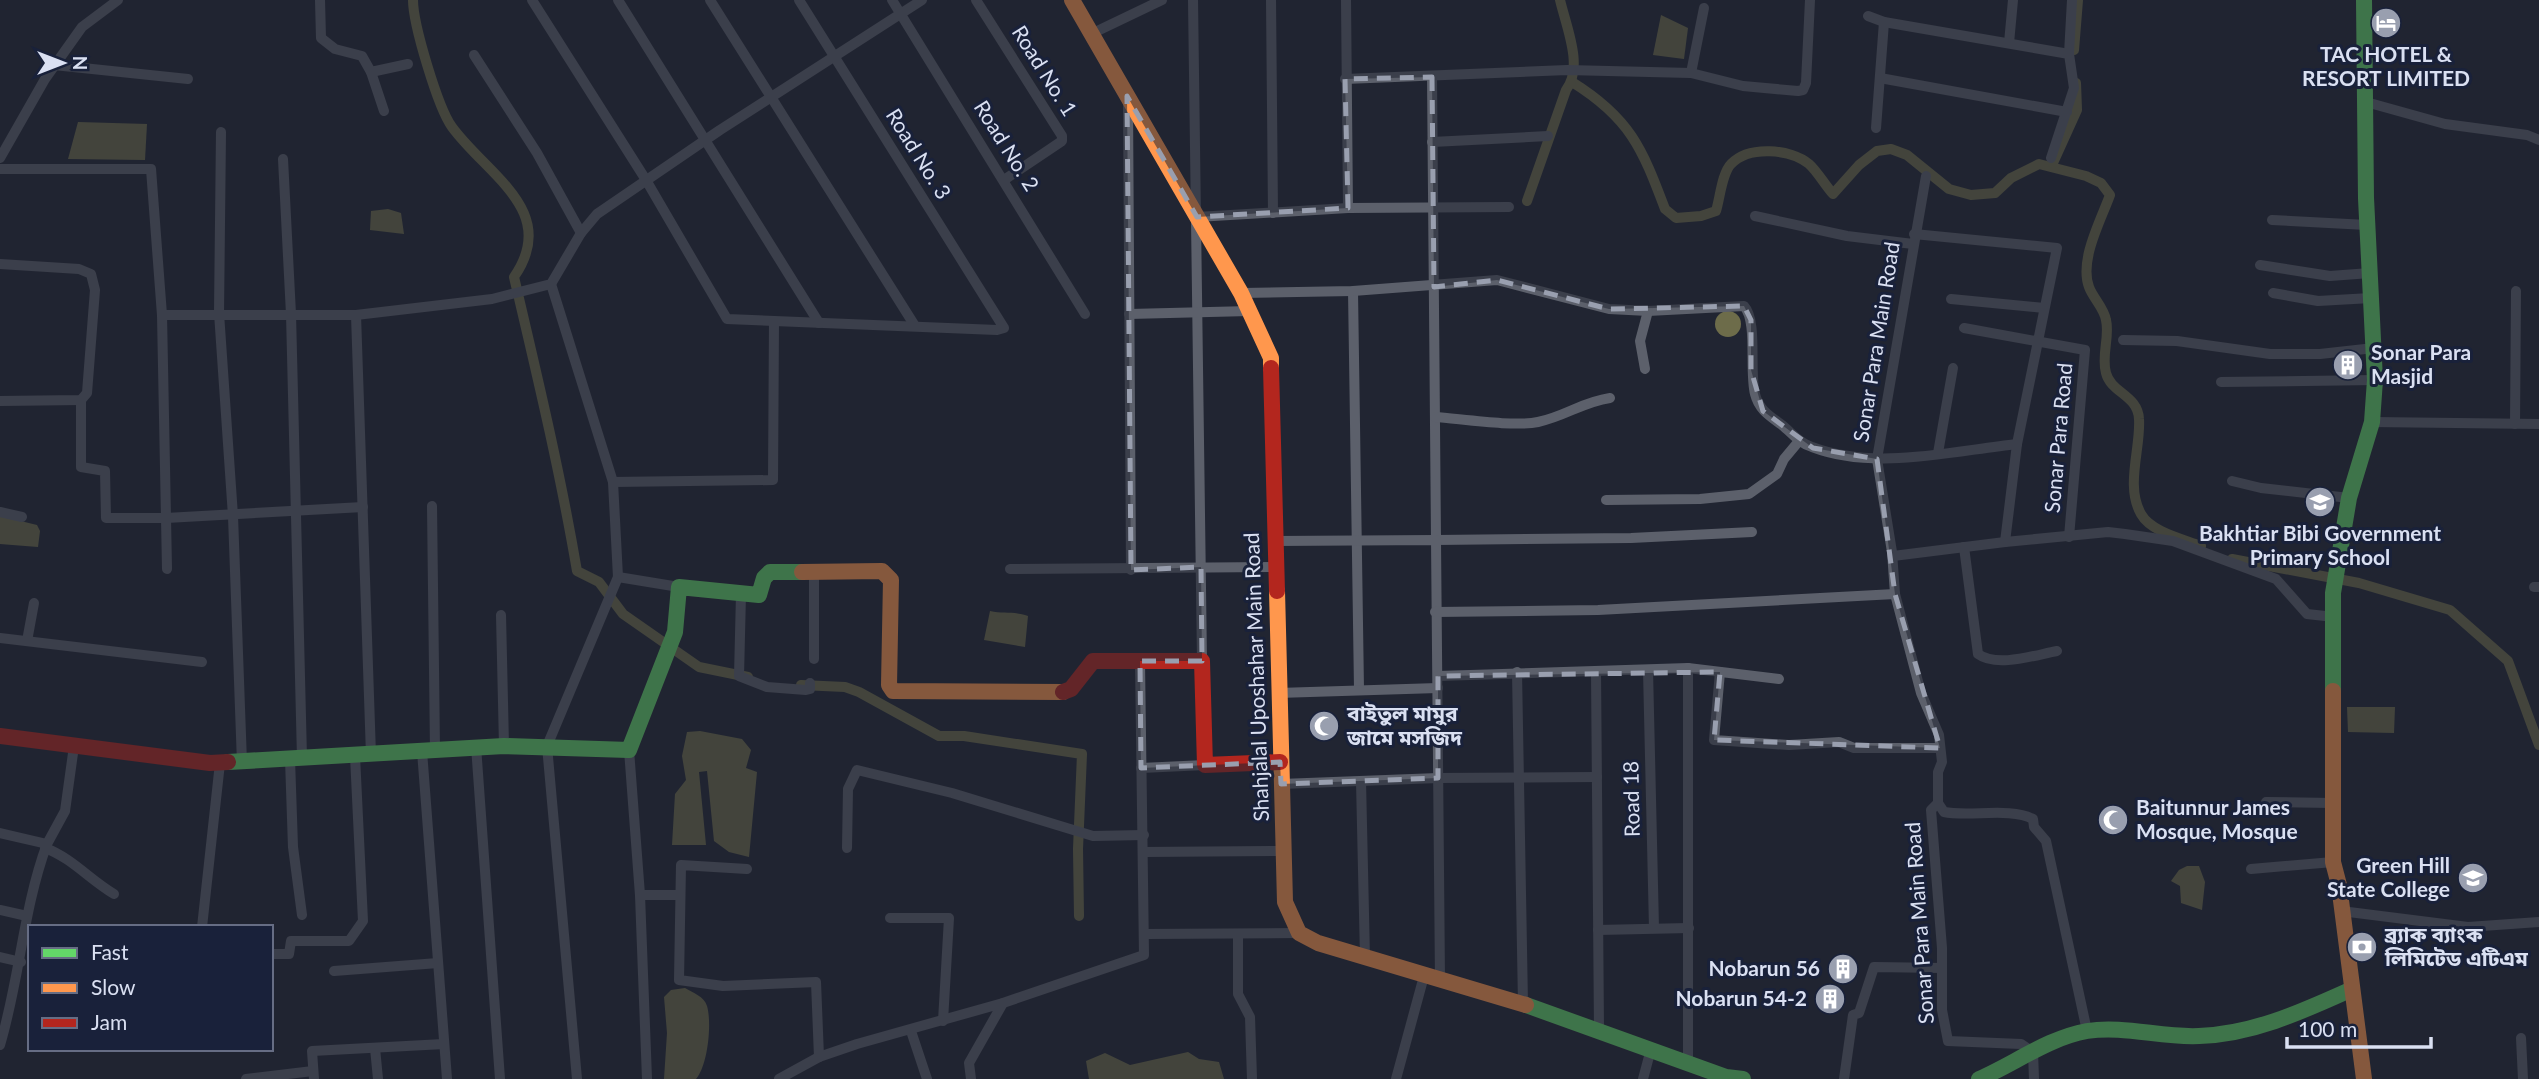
<svg xmlns="http://www.w3.org/2000/svg" width="2539" height="1079" font-family="Lato,'Noto Sans Bengali',sans-serif">
  <rect width="100%" height="100%" fill="#212532"/>
  <!-- water -->
  <g fill="#6d6c4a">
    <polygon points="1661,15 1688,28 1684,59 1653,55"/>
    <polygon points="78,122 147,124 145,160 68,159"/>
    <polygon points="388,209 401,213 404,234 370,230 371,211"/>
    <circle cx="1728" cy="324" r="13"/>
    <polygon points="0,516 37,525 40,531 38,547 0,544"/>
    <path d="M990,611C1004,614 1015,611 1028,616L1025,647L984,640Z"/>
    <polygon points="2347,707 2395,707 2394,733 2348,732"/>
    <polygon points="700,731 742,739 751,750 746,768 757,772 749,857 729,852 714,841 707,771 699,772 706,845 672,845 675,794 686,780 682,756 687,732"/>
    <polygon points="2187,866 2199,866 2205,882 2202,910 2181,903 2180,886 2171,881 2179,870"/>
    <path d="M685,988C693,993 704,996 707,1006C712,1023 708,1065 696,1079H664L667,1033L664,997L671,990Z"/>
    <polygon points="1188,1052 1199,1059 1219,1062 1224,1079 1089,1079 1086,1061 1105,1053 1130,1065"/>
  </g>
  <g fill="none" stroke-linecap="round" stroke-linejoin="round">
    <!-- canal -->
    <g stroke="#6d6c4a" stroke-width="10">
      <path d="M413,0C413,24 438,108 452,127C487,175 560,211 514,277C537,375 560,471 577,571L599,582L623,614L699,667L748,677"/>
      <polyline points="2074,50 2078,0"/>
      <path d="M1572,82C1630,118 1642,148 1665,209L1676,218L1701,216L1716,211C1720,198 1722,173 1731,164C1749,145 1791,149 1809,164C1817,171 1825,185 1833,194L1859,165L1877,151L1891,149L1907,155L1949,189L1971,195L1995,193L2011,178L2039,164L2086,176L2101,183L2110,195C2101,220 2079,260 2089,287C2093,298 2104,308 2106,320C2110,337 2101,356 2106,373C2111,393 2138,395 2139,419C2141,448 2125,486 2141,514C2151,532 2183,539 2201,546"/>
      <polyline points="2053,163 2077,110 2076,83"/>
      <path d="M1527,201L1566,90C1584,67 1566,26 1560,0"/>
      <polyline points="2232,559 2359,583 2450,610 2508,661 2539,745"/>
      <polyline points="801,685 845,687 859,692 939,736 964,736 1082,754 1078,849 1079,916"/>
    </g>
    <!-- street -->
    <g stroke="#5c606b" stroke-width="10">
      <polyline points="320,0 321,38 335,49 362,56 371,72 384,111"/>
      <polyline points="532,0 646,180 727,319 997,330 1004,328 799,0"/>
      <polyline points="618,0 819,323"/>
      <polyline points="710,0 915,326"/>
      <polyline points="892,0 1085,314"/>
      <polyline points="976,0 1062,136 1062,141 1004,180"/>
      <polyline points="1193,0 1202,661"/>
      <polyline points="1271,0 1273,213"/>
      <polyline points="1346,0 1348,208"/>
      <polyline points="1868,16 1884,22 2069,54 2074,88 2051,158"/>
      <polyline points="1091,34 1162,0"/>
      <polyline points="2009,43 2013,0"/>
      <polyline points="2069,54 2072,0"/>
      <polyline points="474,55 537,153 581,233"/>
      <polyline points="54,65 188,79"/>
      <polyline points="371,72 408,64"/>
      <polyline points="1691,73 1704,8"/>
      <polyline points="1432,77 1436,540 1631,538 1752,532"/>
      <polyline points="1880,78 2067,112"/>
      <polyline points="1345,79 1567,70 1691,73 1743,86 1798,91 1803,90 1806,83 1810,0"/>
      <polyline points="1128,102 1131,570"/>
      <polyline points="2366,102 2445,124 2527,135 2539,140"/>
      <polyline points="1876,128 1884,22"/>
      <polyline points="221,132 219,313 233,516 242,763"/>
      <polyline points="1432,142 1548,136"/>
      <polyline points="0,158 45,79 82,27 118,0"/>
      <polyline points="283,159 291,314 302,758"/>
      <polyline points="0,169 151,169 162,315 166,518 363,507"/>
      <polyline points="1926,176 1877,459 1892,552 1895,594 1921,693 1939,735 1942,762 1938,772 1938,803 1931,810 1942,948 1942,1010 1948,1041 2021,1044 2033,1052 2034,1079"/>
      <polyline points="1755,216 1847,236 1913,244"/>
      <polyline points="1197,217 1348,208 1509,207"/>
      <polyline points="2272,220 2367,225"/>
      <polyline points="1914,234 2057,248 2017,444 2005,542"/>
      <polyline points="0,264 79,269 91,274 95,290 87,393 81,400 0,401"/>
      <polyline points="2260,265 2330,276 2370,273"/>
      <polyline points="551,284 613,482 618,577 547,746 577,1079"/>
      <polyline points="1353,291 1359,689"/>
      <path d="M1241,293L1353,291L1497,280L1609,309L1648,311L1744,306C1758,321 1749,371 1755,394C1759,410 1770,416 1782,425C1792,433 1799,443 1812,447C1875,471 1952,451 2017,444"/>
      <polyline points="2273,293 2318,301 2371,298"/>
      <polyline points="1951,299 2044,308"/>
      <polyline points="1129,314 1250,311"/>
      <polyline points="162,315 356,315 492,299 551,284 581,233 597,214 720,130 922,0"/>
      <polyline points="356,315 371,755"/>
      <polyline points="1964,328 2085,350 2069,537"/>
      <polyline points="2123,340 2177,341 2270,354 2320,354 2374,348"/>
      <polyline points="1645,369 1640,341 1648,311"/>
      <polyline points="2221,382 2375,380"/>
      <polyline points="81,400 81,467 105,471 106,518 166,518 167,569"/>
      <path d="M1435,417C1462,419 1514,427 1538,422C1566,416 1582,402 1610,398"/>
      <polyline points="2372,422 2539,424"/>
      <polyline points="2515,424 2516,291"/>
      <polyline points="1938,453 1953,368"/>
      <polyline points="2232,481 2261,488 2349,498"/>
      <polyline points="613,482 773,480 774,321"/>
      <polyline points="1606,500 1700,499 1749,494 1777,474 1784,459 1799,441"/>
      <polyline points="432,506 435,750"/>
      <polyline points="0,512 22,517"/>
      <polyline points="1274,541 1436,540 1440,981"/>
      <path d="M1964,547L1978,654C1997,668 2035,655 2057,651"/>
      <polyline points="1893,556 2005,542 2108,532 2125,534 2173,541 2276,579 2307,614 2334,617"/>
      <polyline points="1010,569 1274,567"/>
      <polyline points="618,577 679,587"/>
      <polyline points="2534,587 2539,587"/>
      <polyline points="741,594 739,676 767,687 806,690 810,689 810,683"/>
      <polyline points="1435,612 1598,610 1895,594"/>
      <polyline points="501,615 504,746"/>
      <polyline points="0,638 202,662"/>
      <polyline points="27,641 34,603"/>
      <polyline points="814,659 814,572"/>
      <polyline points="1688,668 1688,1061"/>
      <polyline points="1648,670 1654,928"/>
      <polyline points="1596,671 1599,1030"/>
      <polyline points="1517,672 1523,1004"/>
      <polyline points="1720,672 1714,740 1789,745 1839,742 1854,748 1940,748"/>
      <polyline points="1438,676 1688,668 1779,679"/>
      <polyline points="1278,693 1438,688"/>
      <polyline points="476,746 500,1079"/>
      <polyline points="629,750 640,895 647,1079"/>
      <polyline points="422,751 447,1079"/>
      <polyline points="290,759 293,847 302,915"/>
      <polyline points="1141,768 1205,765"/>
      <polyline points="1361,781 1365,958"/>
      <polyline points="1281,784 1438,778 1597,777"/>
      <polyline points="2266,802 2332,803"/>
      <path d="M1938,803L1944,812C1969,817 2011,807 2033,819L2034,827L2046,841L2087,1031"/>
      <polyline points="0,833 47,844 65,811 74,746"/>
      <path d="M45,848C72,858 90,880 114,894"/>
      <polyline points="847,848 848,789 857,770 952,793 1093,836 1144,835"/>
      <polyline points="1144,852 1283,851"/>
      <polyline points="747,869 681,865 679,980 723,986 816,982 819,1057"/>
      <polyline points="2251,869 2333,862"/>
      <polyline points="640,895 678,895"/>
      <polyline points="0,910 27,916"/>
      <polyline points="2341,911 2468,927 2539,922"/>
      <polyline points="890,918 949,918 943,1021"/>
      <polyline points="202,927 220,763"/>
      <polyline points="1598,930 1689,928"/>
      <polyline points="1146,934 1299,933"/>
      <polyline points="1238,934 1238,994 1250,1017 1252,1079"/>
      <polyline points="271,954 289,954 291,941 349,941 363,921 355,756"/>
      <polyline points="0,957 21,962"/>
      <polyline points="334,971 438,963"/>
      <polyline points="911,1031 927,1079"/>
      <polyline points="2521,1038 2523,1079"/>
      <path d="M0,1045C20,978 23,909 47,844"/>
      <polyline points="375,1048 378,1079"/>
      <polyline points="246,1079 313,1071"/>
      <polyline points="314,1079 312,1051 444,1044"/>
      <polyline points="779,1079 819,1057 857,1044 1003,1003 1144,955 1140,661"/>
      <polyline points="971,1079 969,1063 1003,1003"/>
      <polyline points="1396,1079 1424,976"/>
      <polyline points="1643,1079 1651,1049"/>
      <polyline points="1844,1079 1853,1015 1859,1013 1874,967 1942,968"/>
    </g>
    <!-- fast -->
    <g stroke="#63d668" stroke-width="16">
      <polyline points="2333,691 2333,593 2349,498 2372,422 2375,380 2366,198 2364,0"/>
      <polyline points="228,762 504,746 629,750 675,632 679,587 759,595 764,578 770,572 802,572"/>
      <polyline points="1526,1005 1726,1077 1743,1079"/>
      <path d="M1979,1079C2014,1064 2048,1038 2087,1031C2124,1025 2162,1038 2199,1036C2254,1034 2303,1011 2352,989"/>
    </g>
    <!-- slow -->
    <g stroke="#ff974d" stroke-width="16">
      <polyline points="1072,0 1241,293 1271,358 1271,368"/>
      <polyline points="802,572 882,571 891,580 889,685 893,691 1063,692"/>
      <polyline points="1277,591 1285,902 1299,933 1318,943 1526,1005"/>
      <polyline points="2333,691 2333,862 2339,885 2364,1079"/>
    </g>
    <!-- jam -->
    <g stroke="#b3261e" stroke-width="16">
      <polyline points="1271,368 1277,591"/>
      <polyline points="1063,692 1071,689 1093,661 1202,661 1205,765 1280,762"/>
      <polyline points="0,736 210,763 228,762"/>
    </g>
  </g>
  <!-- marked area -->
  <path d="M0 0H2539V1079H0ZM1432,77L1434,287L1497,280L1609,309L1744,306L1751,320V370L1763,411L1813,448L1877,459L1895,594L1940,748L1714,740L1720,672L1438,676V778L1281,784L1280,762L1141,768L1140,661H1202L1201,567L1131,570L1127,96L1197,217L1348,208L1345,79Z" fill="#212532" fill-opacity=".55" fill-rule="evenodd"/>
  <path fill="none" stroke="#999faf" stroke-width="5" stroke-dasharray="14 9" stroke-linejoin="round" d="M1432,77L1434,287L1497,280L1609,309L1744,306L1751,320V370L1763,411L1813,448L1877,459L1895,594L1940,748L1714,740L1720,672L1438,676V778L1281,784L1280,762L1141,768L1140,661H1202L1201,567L1131,570L1127,96L1197,217L1348,208L1345,79Z"/>
  <!-- icons -->
  <defs>
    <g id="hotel-disc" transform="scale(1.575)"><circle r="9.5" fill="#999faf" stroke="#19213a"/><path d="M-6-4.5h1.5V1H6V5H4.5V3h-9V5H-6ZM-4 0a1.8 1.8 0 1 1 3.6 0ZM.5 0V-2.5h3Q6-2.5 6 0Z" fill="#fff"/></g>
    <g id="building-disc" transform="scale(1.575)"><circle r="9.5" fill="#999faf" stroke="#19213a"/><path d="M-4-6H4V6H1V3H-1V6H-4ZM-2.5-4.3h1.7v1.8h-1.7ZM.8-4.3h1.7v1.8H.8ZM-2.5-1h1.7V.8h-1.7ZM.8-1h1.7V.8H.8Z" fill="#fff"/></g>
    <g id="school-disc" transform="scale(1.575)"><circle r="9.5" fill="#999faf" stroke="#19213a"/><path d="M0-5L7-2L0 1L-7-2ZM-4 1L0 2.5L4 1V4Q0 6-4 4Z" fill="#fff"/></g>
    <g id="mosque-disc" transform="scale(1.575)"><circle r="9.5" fill="#999faf" stroke="#19213a"/><path d="M3.5-4.9A6 6 0 1 0 3.5 4.9A5 5 0 1 1 3.5-4.9Z" fill="#fff"/></g>
    <g id="university-disc" transform="scale(1.575)"><circle r="9.5" fill="#999faf" stroke="#19213a"/><path d="M0-5L7-2L0 1L-7-2ZM-4 1L0 2.5L4 1V4Q0 6-4 4Z" fill="#fff"/></g>
    <g id="bank-disc" transform="scale(1.575)"><circle r="9.5" fill="#999faf" stroke="#19213a"/><path d="M-6-4H6V4H-6ZM0-2.3a2.3 2.3 0 1 0 0 4.6a2.3 2.3 0 1 0 0-4.6Z" fill="#fff"/></g>
  </defs>
  <g fill-rule="evenodd">
    <use href="#hotel-disc" x="2386" y="23"/>
    <use href="#building-disc" x="2348" y="365"/>
    <use href="#school-disc" x="2320" y="502"/>
    <use href="#mosque-disc" x="1324" y="726"/>
    <use href="#mosque-disc" x="2113" y="820"/>
    <use href="#university-disc" x="2473" y="878"/>
    <use href="#bank-disc" x="2362" y="947"/>
    <use href="#building-disc" x="1843" y="969"/>
    <use href="#building-disc" x="1830" y="999"/>
  </g>
  <g text-anchor="middle" stroke-width="6" stroke-linejoin="round" paint-order="stroke">
    <!-- poi labels -->
    <g font-size="21" font-weight="bold" fill="#dae0f2" stroke="#19213a" text-anchor="start">
      <text x="2386" y="62" text-anchor="middle">TAC HOTEL &amp;<tspan x="2386" dy="24">RESORT LIMITED</tspan></text>
      <text x="2371" y="360">Sonar Para<tspan x="2371" dy="24">Masjid</tspan></text>
      <text x="2320" y="541" text-anchor="middle">Bakhtiar Bibi Government<tspan x="2320" dy="24">Primary School</tspan></text>
      <text x="1347" y="721">বাইতুল মামুর<tspan x="1347" dy="24">জামে মসজিদ</tspan></text>
      <text x="2136" y="815">Baitunnur James<tspan x="2136" dy="24">Mosque, Mosque</tspan></text>
      <text x="2450" y="873" text-anchor="end">Green Hill<tspan x="2450" dy="24">State College</tspan></text>
      <text x="2385" y="942">ব্র্যাক ব্যাংক<tspan x="2385" dy="24">লিমিটেড এটিএম</tspan></text>
      <text x="1820" y="976" text-anchor="end">Nobarun 56</text>
      <text x="1807" y="1006" text-anchor="end">Nobarun 54-2</text>
    </g>
    <!-- street labels -->
    <g font-size="21" fill="#dae0f2" stroke="#19213a">
      <text transform="translate(1044 71) rotate(58)" y="7">Road No. 1</text>
      <text transform="translate(1006 146) rotate(58)" y="7">Road No. 2</text>
      <text transform="translate(918 154) rotate(58)" y="7">Road No. 3</text>
      <text transform="translate(1877 342) rotate(-81)" y="7">Sonar Para Main Road</text>
      <text transform="translate(2059 438) rotate(-85)" y="7">Sonar Para Road</text>
      <text transform="translate(1257 677) rotate(-92)" y="7">Shahjalal Uposhahar Main Road</text>
      <text transform="translate(1632 799) rotate(-91)" y="7">Road 18</text>
      <text transform="translate(1920 923) rotate(-94)" y="7">Sonar Para Main Road</text>
    </g>
  </g>
  <!-- legend -->
  <rect x="28" y="925" width="245" height="126" fill="#19213a" stroke="#666d84" stroke-width="2"/>
  <rect x="42" y="948" width="35" height="10" fill="#63d668" stroke="#666d84" stroke-width="2"/>
  <text x="91" y="960" font-size="21" fill="#dae0f2">Fast</text>
  <rect x="42" y="983" width="35" height="10" fill="#ff974d" stroke="#666d84" stroke-width="2"/>
  <text x="91" y="995" font-size="21" fill="#dae0f2">Slow</text>
  <rect x="42" y="1018" width="35" height="10" fill="#b3261e" stroke="#666d84" stroke-width="2"/>
  <text x="91" y="1030" font-size="21" fill="#dae0f2">Jam</text>
  <!-- north arrow -->
  <g transform="translate(63 63) rotate(90)" stroke="#19213a" stroke-width="5" paint-order="stroke">
  <path d="M0-5L12 26L0 18L-12 26Z" fill="#dae0f2"/>
  <text y="-10" font-size="19" font-weight="bold" text-anchor="middle" fill="#dae0f2">N</text>
  </g>
  <!-- scale -->
  <path d="M2287 1037v10h144v-10" fill="none" stroke="#dae0f2" stroke-width="3.5"/>
  <text x="2298" y="1037" font-size="21" fill="#dae0f2" stroke="#19213a" stroke-width="5" paint-order="stroke">100 m</text>
</svg>
